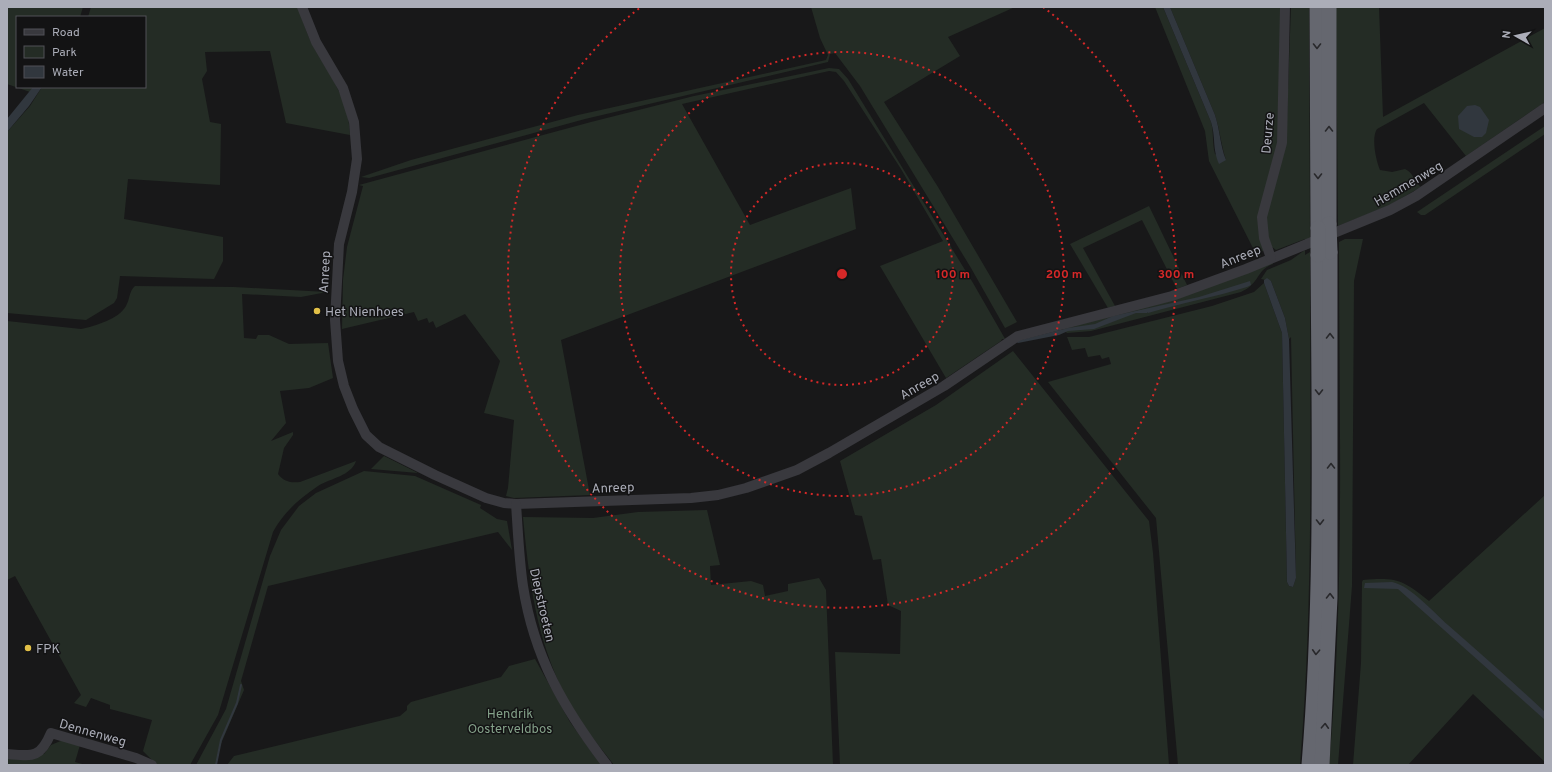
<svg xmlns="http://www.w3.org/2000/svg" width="1552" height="772" font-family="Overpass,sans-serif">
  <rect width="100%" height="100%" fill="#181819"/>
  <!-- green -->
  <g fill="#242c25">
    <polygon points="7,7 83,7 80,17 17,17 17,87 33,87 30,92 7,84"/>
    <path d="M91,7H298C302,19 306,31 311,42C328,74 349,97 350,135L286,123L270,51L205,52L207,71L202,79L210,122L221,124L220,185L128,179L124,219L223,237V261L214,279L120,276L117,298L114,303L86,320L7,313V132L30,106L42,87H145V17H88Z"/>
    <polygon points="811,7 1015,7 948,37 960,56 884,102 938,187 1017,322 1005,328 971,268 860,86 835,53 830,54 828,62 585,119 369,178 361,177 411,160 578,115 826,60 828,55 820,38"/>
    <path d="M1155,7H1163L1211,122C1214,133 1212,143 1215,154L1226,160C1221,145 1220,130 1215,115L1170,7H1282L1280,133L1265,191L1263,251L1260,252L1261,255L1258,258L1209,161L1205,131Z"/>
    <path d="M1291,7H1309V30L1310,248L1305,250V255L1310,252C1310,423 1314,595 1300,765H1178L1156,518L1048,382L1111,364L1109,357L1102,359L1100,355L1088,357L1085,348L1072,350L1067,337H1089L1212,306L1254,292L1264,283L1282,333L1287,582L1289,586L1293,587L1296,578L1291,337L1289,339L1285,318L1271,281L1261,279L1267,270L1291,260L1305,250V239L1276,250L1272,247L1266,230L1265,217L1286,145Z"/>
    <path d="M1336,7H1379L1383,117L1545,28V102L1466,156L1424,103L1377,129C1371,138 1376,160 1380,170L1392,172L1405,169C1414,173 1414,182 1421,187L1388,206L1338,226Z"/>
    <polygon points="829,68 839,69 848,79 973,283 1004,337 1005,339 1002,339 1001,341 946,378 880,266 943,241 901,169 844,81 836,72 829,71 682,104 750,225 851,188 856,229 561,340 590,495 514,498 506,496 508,488 514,420 484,413 500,361 465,314 436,328 433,321 429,323 427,318 418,321 414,312 342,329 343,280 347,247 363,186 359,185 591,122 694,96"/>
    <polygon points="1545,126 1545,134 1425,215 1421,215 1417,212"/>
    <polygon points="1149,206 1187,285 1177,289 1142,220 1083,248 1115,306 1108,308 1070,244"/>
    <path d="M1345,239H1363L1354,281L1352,586L1338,765H1329C1345,593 1339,415 1339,242Z"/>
    <path d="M1272,262L1273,264C1256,270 1260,284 1241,292L1091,331L1067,333L1063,329Z"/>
    <path d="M135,286L234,287L327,292L301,297L242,294L244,338L256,339L258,335H269L289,344L328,343L333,378L309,388L280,391L286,423L271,441L293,432V435L284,448L278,474C284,482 291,483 300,482L356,461C351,476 331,478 318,486C300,498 283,513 273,532L218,715L190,765H157L143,751L152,720L110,709V705L91,698L86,707L74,703L81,695L15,576L7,580V321L81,329C95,326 119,319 126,306C130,299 129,291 135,286Z"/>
    <polygon points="1013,351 1149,521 1153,553 1169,765 840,765 835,652 900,654 901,611 888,605 881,559 873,560 862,516 855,515 840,461 936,405"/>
    <polygon points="384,456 418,473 371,469"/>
    <polygon points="364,471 415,476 481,505 480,508 497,519 507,521 512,550 498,532 268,586 241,681 244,690 220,746 216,765 196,765 226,709 270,556 281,530 299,506 316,493"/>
    <path d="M1545,495V762L1473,694L1408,765H1353L1361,663L1362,582L1363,580C1397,577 1403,580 1429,601Z"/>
    <path d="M707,510L720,565L710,566L711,585L751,581L763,585L765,596L788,591V584L819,578L826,590L833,765H614C597,743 577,720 565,695C536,638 529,580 523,517L593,518L638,512Z"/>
    <polygon points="535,659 570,722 601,765 227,765 234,756 400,716 407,710 407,706 411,702 501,677 509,666"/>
    <polygon points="63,740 80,745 75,762 86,765 7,765 7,755 44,754 51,745"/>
  </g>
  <!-- water -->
  <g fill="#31373e">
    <path d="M1163,7H1170L1215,115C1220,130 1220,145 1226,160L1219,164C1212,147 1216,138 1211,122Z"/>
    <polygon points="33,87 42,87 29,106 7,132 7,119"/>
    <polygon points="1475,105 1480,107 1489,120 1486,133 1482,137 1474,137 1459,129 1458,116 1467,106"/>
    <polygon points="1267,278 1271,281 1285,318 1289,339 1296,578 1293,587 1289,586 1287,582 1282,333 1264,283 1264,280"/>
    <path d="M1250,281L1251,285L1247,287C1215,297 1181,303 1148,313L1147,312V313H1136L1094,329L1068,331L1059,335L1018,343L1016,341L1068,328L1095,324L1113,316L1199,297Z"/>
    <path d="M1392,582C1411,586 1433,612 1448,625C1480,653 1513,682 1545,712V720L1398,589L1364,588L1365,583Z"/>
  </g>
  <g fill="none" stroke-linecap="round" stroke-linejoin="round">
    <!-- stream -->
    <polyline stroke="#31373e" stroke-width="2" points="216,765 221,740 237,703 241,685"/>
    <!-- minor -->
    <g stroke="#39393e" stroke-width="10">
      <polyline points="302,7 316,42 343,88 354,122 357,159 352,192 339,244 335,320 338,361 344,386 353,409 366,435 379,447 435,475 486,498 504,503 516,504 691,498 718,495 746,488 797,470 829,453 944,386 1018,336 1172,296 1246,269 1390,210 1416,196 1545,108"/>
      <polyline points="1271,258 1264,238 1262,217 1282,143 1285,7"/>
      <path d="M516,504C518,532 519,559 523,586C534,657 564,709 607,765"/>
      <path d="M7,754C32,756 40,759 51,733L136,758L152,765"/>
    </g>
    <!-- highway -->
    <g stroke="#65676f" stroke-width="15">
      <polyline points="1317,7 1318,228"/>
      <polyline points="1329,7 1329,224"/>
      <path d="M1309,765C1323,595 1319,425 1318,255"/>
      <polyline points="1322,765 1330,598 1330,252"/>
    </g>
    <!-- highway-bridge -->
    <g stroke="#65676f" stroke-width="15">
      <polyline points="1329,224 1330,252"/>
      <polyline points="1318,228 1318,255"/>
    </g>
  </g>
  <!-- one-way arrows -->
  <defs><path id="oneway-chevron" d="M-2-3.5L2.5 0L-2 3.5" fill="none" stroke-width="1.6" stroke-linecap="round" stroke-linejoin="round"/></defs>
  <g stroke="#28282b">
    <use href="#oneway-chevron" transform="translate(1317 46) rotate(90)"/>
    <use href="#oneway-chevron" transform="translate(1329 129) rotate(-90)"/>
    <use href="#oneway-chevron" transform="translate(1318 176) rotate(90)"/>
    <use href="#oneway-chevron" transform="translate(1330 336) rotate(-90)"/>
    <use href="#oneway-chevron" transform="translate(1319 392) rotate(90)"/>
    <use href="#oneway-chevron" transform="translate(1331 466) rotate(-90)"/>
    <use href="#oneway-chevron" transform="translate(1320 522) rotate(90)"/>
    <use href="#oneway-chevron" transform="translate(1330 596) rotate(-89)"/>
    <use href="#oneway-chevron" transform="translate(1316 652) rotate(93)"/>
    <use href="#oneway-chevron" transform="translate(1325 726) rotate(-87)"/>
  </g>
  <!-- distance rings -->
  <g fill="none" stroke="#d62828" stroke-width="2" stroke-dasharray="2 4">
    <circle cx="842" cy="274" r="111"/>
    <circle cx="842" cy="274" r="222"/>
    <path d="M1043 7A334 334 0 1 1 641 7"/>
  </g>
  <!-- markers -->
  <g fill="#e2c047" stroke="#131314" stroke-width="1.5">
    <circle cx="317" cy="311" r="4"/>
    <circle cx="28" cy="648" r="4"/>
  </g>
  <g text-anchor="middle" stroke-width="3" stroke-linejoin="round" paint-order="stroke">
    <!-- street labels -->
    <g font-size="13" fill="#abadb8" stroke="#131314">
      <text transform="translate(1267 133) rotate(-85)" y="5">Deurze</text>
      <text transform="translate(1408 183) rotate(-30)" y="5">Hemmenweg</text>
      <text transform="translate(1240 256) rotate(-22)" y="5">Anreep</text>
      <text transform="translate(324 272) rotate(-87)" y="5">Anreep</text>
      <text transform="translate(919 385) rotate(-30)" y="5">Anreep</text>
      <text transform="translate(613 487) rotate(-2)" y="5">Anreep</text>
      <text transform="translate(543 605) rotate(77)" y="5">Diepstroeten</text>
      <text transform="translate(93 732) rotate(16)" y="5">Dennenweg</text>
    </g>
    <!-- poi labels -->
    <g font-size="13" fill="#abadb8" stroke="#131314" text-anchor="start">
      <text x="325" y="316">Het Nienhoes</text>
      <text x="36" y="653">FPK</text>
    </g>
    <!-- park labels -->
    <g font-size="13" fill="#84a189" stroke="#131314">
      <text x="510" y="718">Hendrik<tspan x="510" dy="15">Oosterveldbos</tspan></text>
    </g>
  </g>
  <circle cx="842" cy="274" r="6" fill="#d62828" stroke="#131314" stroke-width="2"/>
  <g font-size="12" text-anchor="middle" font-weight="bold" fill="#d62828" stroke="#131314" stroke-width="3" stroke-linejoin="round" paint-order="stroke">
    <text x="953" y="278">100 m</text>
    <text x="1064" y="278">200 m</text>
    <text x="1176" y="278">300 m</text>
  </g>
  <!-- border -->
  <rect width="1552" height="772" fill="none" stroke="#abadb8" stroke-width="16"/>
  <!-- legend -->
  <rect x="16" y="16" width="130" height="72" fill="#131314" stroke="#505156"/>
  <rect x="24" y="29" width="20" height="6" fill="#39393e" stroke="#505156"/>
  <text x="52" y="36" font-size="12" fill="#abadb8">Road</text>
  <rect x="24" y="46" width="20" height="12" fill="#242c25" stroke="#505156"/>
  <text x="52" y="56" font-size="12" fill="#abadb8">Park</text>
  <rect x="24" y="66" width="20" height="12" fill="#31373e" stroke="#505156"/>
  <text x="52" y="76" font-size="12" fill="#abadb8">Water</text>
  <!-- north arrow -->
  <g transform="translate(1516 36) rotate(278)" stroke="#131314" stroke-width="3" paint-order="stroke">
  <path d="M0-3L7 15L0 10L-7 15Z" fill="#abadb8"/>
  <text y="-6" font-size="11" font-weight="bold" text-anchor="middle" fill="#abadb8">N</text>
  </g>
</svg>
